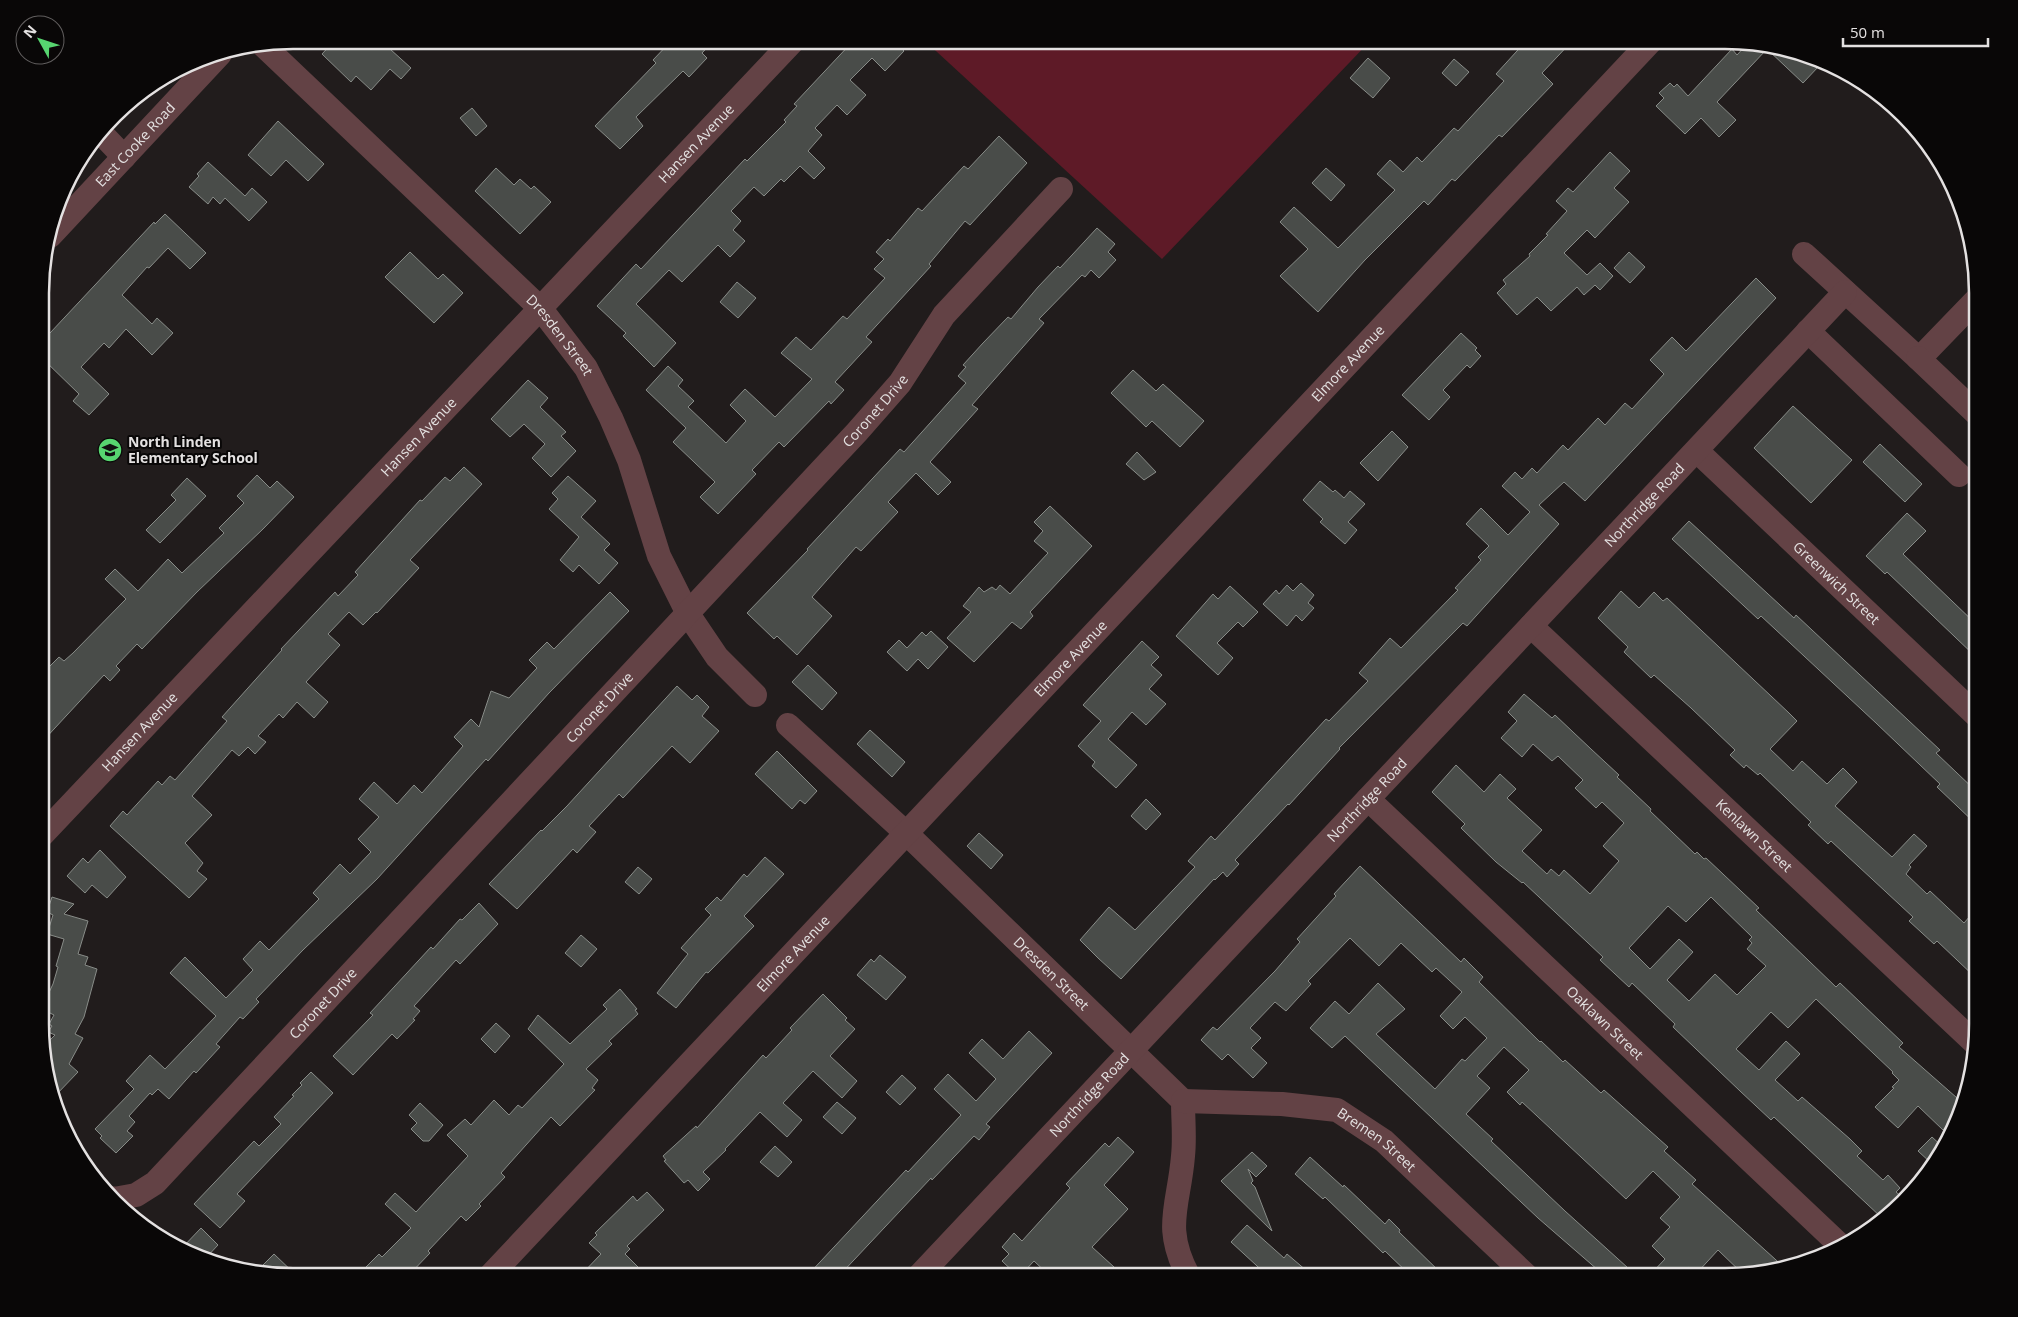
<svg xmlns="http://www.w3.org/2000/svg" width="2018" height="1317" font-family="'Open Sans',sans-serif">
  <rect width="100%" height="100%" fill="#211c1c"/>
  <!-- green -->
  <polygon fill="#5e1a27" points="924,40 1371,40 1162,259"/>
  <!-- building -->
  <g fill="#494c49" stroke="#888c88" fill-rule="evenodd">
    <polygon points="335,40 380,40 411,68 401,79 390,69 371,90 356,76 351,82 322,54"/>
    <polygon points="672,40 714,40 702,53 707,58 689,77 683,71 636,117 643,126 620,149 595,126 656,63 653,60"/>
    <polygon points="854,40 893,40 904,51 885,71 872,58 850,80 866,95 847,115 837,105 815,128 822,135 808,151 825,168 814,179 800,166 784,182 781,179 764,196 754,187 731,211 741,221 733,230 745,241 730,257 718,245 682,282 669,270 636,304 676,343 654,367 623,336 626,333 597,306 636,264 641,269 745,159 747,161 786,122 784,120 797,106 794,104"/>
    <polygon points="1527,40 1573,40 1542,73 1553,84 1502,137 1499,135 1455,181 1452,179 1428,205 1424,201 1365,260 1318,312 1280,276 1308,249 1280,222 1294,207 1338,248 1395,190 1377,174 1390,160 1403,172 1417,157 1422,162 1454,128 1458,131 1504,81 1496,74"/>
    <polygon points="1747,44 1805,53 1819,66 1803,83 1767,49 1717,102 1736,120 1719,137 1701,118 1685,134 1656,106 1664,98 1659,93 1670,83 1674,87 1677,84 1688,96 1732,49 1737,55"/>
    <polygon points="1368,58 1390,78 1373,98 1350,78"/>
    <polygon points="1454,59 1469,72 1456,86 1442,73"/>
    <polygon points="472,108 487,126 476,136 460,118"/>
    <polygon points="278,121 324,164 308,181 286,160 271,176 248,155"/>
    <polygon points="999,136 1027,163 970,225 965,221 929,264 931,266 866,337 872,342 835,382 844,390 831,404 829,401 784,447 779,442 752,470 756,474 718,514 700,497 715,482 673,442 686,428 646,390 668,366 683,380 678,386 694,401 688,407 726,443 746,421 730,405 745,389 775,417 812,379 781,353 796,337 811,350 843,316 847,319 885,278 874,269 884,259 876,252 888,239 890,241 918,208 922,211 964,166 968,169"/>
    <polygon points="1610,152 1630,171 1614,188 1629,202 1595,238 1587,230 1564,253 1587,275 1600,263 1613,276 1600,290 1595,285 1584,295 1577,287 1551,311 1537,297 1517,315 1497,293 1506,284 1503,280 1530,256 1529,254 1548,235 1546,234 1567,211 1556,201 1568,188 1573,192"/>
    <polygon points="208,162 245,196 252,188 267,202 249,221 225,198 220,204 213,197 208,204 189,187 199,176 197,174"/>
    <polygon points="496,168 514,185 520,179 531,189 534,186 551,202 520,234 475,191"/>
    <polygon points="1326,168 1345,185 1331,201 1312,183"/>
    <polygon points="165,214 206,253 190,269 168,248 149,268 147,267 122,295 152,324 157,318 173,333 152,355 126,329 109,348 104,343 81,367 109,394 89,415 73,401 79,394 42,358 42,326 50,333 154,222 155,224"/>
    <polygon points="1097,228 1115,244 1108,252 1116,260 1099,278 1091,270 1085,277 1082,275 1039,319 1044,323 972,405 978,409 930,462 951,482 938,495 916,473 888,502 898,512 861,551 856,547 812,597 832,616 797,655 777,636 774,639 747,613 808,550 807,549 900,449 904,452 966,383 958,376 966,367 963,365 983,343 1008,317 1011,319 1038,287 1058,266 1060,268"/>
    <polygon points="410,252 438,279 443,274 463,293 434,323 385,277"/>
    <polygon points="1629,252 1645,267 1630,283 1614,268"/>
    <polygon points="1756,278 1776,298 1585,501 1564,482 1539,505 1559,524 1467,626 1463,623 1339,748 1340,749 1289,805 1288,804 1235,860 1239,864 1227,877 1223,872 1215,880 1214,879 1121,979 1098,958 1080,940 1109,907 1135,930 1195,867 1188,861 1211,836 1215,840 1326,719 1329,721 1368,681 1359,673 1390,638 1401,648 1458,590 1455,588 1481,560 1478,557 1489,546 1466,524 1481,508 1508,535 1530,512 1502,486 1515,472 1522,479 1532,468 1537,473 1563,445 1568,450 1598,418 1605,425 1625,403 1632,409 1664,374 1650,360 1672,337 1686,351"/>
    <polygon points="737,282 756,298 738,318 720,302"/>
    <polygon points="1461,333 1477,348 1475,350 1481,356 1470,368 1467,365 1443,390 1450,397 1429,420 1402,395"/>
    <polygon points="1133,370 1156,391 1163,384 1204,421 1180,447 1152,421 1146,427 1111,393"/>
    <polygon points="528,380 548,398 540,407 566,432 561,436 576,451 551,477 532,458 545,444 524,424 510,437 491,419"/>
    <polygon points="1793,406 1852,460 1811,503 1754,448"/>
    <polygon points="1392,431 1408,447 1378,481 1360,463"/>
    <polygon points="1880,444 1922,484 1905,502 1863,462"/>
    <polygon points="1137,452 1156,472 1144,480 1126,464"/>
    <polygon points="464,467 482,484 410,560 419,568 377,613 376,612 363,625 349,612 328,634 340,645 306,682 328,702 314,718 297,702 283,718 279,714 258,736 266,742 255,754 248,747 239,756 232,750 192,796 212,815 185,843 203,863 197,871 207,879 189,898 110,826 123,811 127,815 158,781 162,785 170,776 175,780 227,721 222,717 282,650 281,649 335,592 338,596 358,575 355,572 420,500 422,501 445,477 450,481"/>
    <polygon points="257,475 270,488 277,481 294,497 263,529 197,592 142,649 137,644 116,666 120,670 110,681 104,675 42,742 42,674 59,657 64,661 73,653 126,599 105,579 115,569 138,591 168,559 182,573 224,533 219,528 244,503 237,496"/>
    <polygon points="568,476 596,501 581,517 610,544 604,550 618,563 599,584 579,565 573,572 560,560 579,537 549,509 558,499 552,493"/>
    <polygon points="187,478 206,496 160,543 146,530 176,500 171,495"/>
    <polygon points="1320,481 1333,492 1335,490 1344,498 1350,491 1365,504 1348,522 1357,530 1345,544 1320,522 1323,519 1303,500"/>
    <polygon points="1050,506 1092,546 1030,612 1033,616 1021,629 1012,622 974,662 947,638 971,612 963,606 979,587 984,592 992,587 996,590 1000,585 1010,594 1048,553 1034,541 1043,531 1034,522"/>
    <polygon points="1907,513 1926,531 1903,554 1977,625 1977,658 1887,572 1885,574 1866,556"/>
    <polygon points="1689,521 1794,618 1796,615 1940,750 1936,753 1977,792 1977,825 1937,787 1940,784 1876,723 1761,616 1758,619 1672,539"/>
    <polygon points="1301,583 1314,595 1308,603 1314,608 1302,621 1296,615 1287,626 1263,604 1276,590 1279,594 1287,585 1293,591"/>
    <polygon points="1230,586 1258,612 1243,627 1238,622 1217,643 1233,658 1218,675 1176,636 1213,594 1218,599"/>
    <polygon points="1621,591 1639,608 1654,592 1663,601 1667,598 1789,713 1797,721 1770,749 1793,771 1802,761 1827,784 1843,768 1857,782 1835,806 1892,857 1914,834 1927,846 1909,865 1911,867 1906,874 1927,894 1930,891 1964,923 1977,908 1977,979 1937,941 1934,944 1909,921 1913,917 1831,841 1828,844 1808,825 1811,822 1760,773 1758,775 1746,765 1744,768 1730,755 1735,750 1691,708 1654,675 1651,678 1624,652 1628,647 1598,618"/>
    <polygon points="610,592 629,611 549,693 488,761 486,759 377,879 303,950 256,999 259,1002 243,1019 240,1017 216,1044 220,1047 196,1073 194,1071 169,1099 158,1089 152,1095 150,1093 129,1116 135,1122 127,1131 133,1136 116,1153 100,1138 102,1136 95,1129 134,1089 126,1081 150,1055 165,1069 216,1016 170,973 185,957 226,998 253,970 243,959 260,941 269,950 319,899 313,893 340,864 350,874 371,852 358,839 379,817 359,799 374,782 397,804 414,785 422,793 463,746 454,737 471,719 479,727 491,691 509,698 537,668 529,660 547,642 554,649"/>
    <polygon points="931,631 948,647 928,669 918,659 907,671 887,652 899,640 907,648 922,632 926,636"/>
    <polygon points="1142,641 1159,657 1151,665 1162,675 1149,689 1166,704 1146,725 1132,712 1108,739 1137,765 1116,788 1092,766 1095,762 1078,746 1101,721 1083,705"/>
    <polygon points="808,665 837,693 822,710 792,682"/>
    <polygon points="677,686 692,700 697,695 709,707 702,716 719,731 690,763 672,746 623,798 619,794 589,826 596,832 577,853 573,849 517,909 489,884 541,830 542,831 567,806"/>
    <path d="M1524,694L1552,718L1555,715L1591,749L1619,775L1617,777L1651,809L1650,811L1695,854L1697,852L1704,859L1706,858L1759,908L1756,910L1836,987L1840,983L1903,1043L1899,1047L1965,1105L1943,1130L1918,1106L1898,1128L1875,1107L1894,1088L1892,1087L1899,1080L1892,1073L1893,1072L1816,999L1788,1028L1771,1012L1736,1049L1759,1070L1786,1041L1800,1054L1775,1080L1798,1101L1802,1097L1850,1139L1862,1151L1857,1156L1883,1180L1888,1175L1900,1188L1896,1192L1902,1197L1882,1218L1774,1117L1771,1120L1740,1091L1673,1027L1675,1024L1632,983L1629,987L1600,960L1603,957L1523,882L1522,883L1496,862L1461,828L1465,824L1432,792L1456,765L1484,792L1500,774L1516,789L1507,798L1542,830L1522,851L1547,874L1551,869L1559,876L1564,870L1590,894L1619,861L1603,846L1624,823L1602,802L1596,808L1575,788L1583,780L1558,756L1552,761L1533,744L1522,757L1501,738L1517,721L1508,712ZM1711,897L1752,937L1749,940L1752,943L1747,949L1766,966L1737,995L1715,974L1689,1001L1667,980L1693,952L1679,939L1650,969L1629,948L1668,906L1686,922Z"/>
    <polygon points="870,730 905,762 892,777 857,744"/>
    <polygon points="777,751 817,791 805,804 800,800 792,809 755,774"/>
    <polygon points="1146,799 1161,814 1146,830 1131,816"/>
    <polygon points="979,833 1003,855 991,869 967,846"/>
    <polygon points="100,850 126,877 107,898 92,885 85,893 67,876 83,858 88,863"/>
    <polygon points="765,857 784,874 744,916 754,926 708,973 706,972 676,1008 657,993 688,954 681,948 711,915 705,909 717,897 721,901 744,874 747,877"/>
    <polygon points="1360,866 1461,962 1464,958 1483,977 1479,982 1540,1042 1541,1041 1563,1062 1565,1060 1601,1093 1604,1090 1668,1147 1664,1151 1696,1180 1692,1184 1786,1269 1745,1276 1718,1250 1696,1274 1689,1267 1679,1276 1648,1277 1665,1259 1652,1246 1670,1227 1660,1218 1680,1197 1653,1171 1626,1199 1522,1102 1520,1105 1507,1092 1529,1070 1504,1047 1477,1076 1490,1088 1466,1114 1493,1139 1491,1141 1565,1211 1638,1277 1606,1277 1538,1218 1345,1036 1332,1048 1310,1028 1335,1001 1349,1014 1378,983 1405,1009 1376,1034 1435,1089 1462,1059 1465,1061 1487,1038 1465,1017 1453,1029 1440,1016 1462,992 1436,968 1432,972 1401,943 1379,966 1350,938 1308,981 1311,984 1286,1011 1275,1002 1250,1028 1261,1038 1251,1048 1267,1063 1253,1078 1228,1054 1222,1060 1201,1040 1213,1027 1217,1030 1275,971 1300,942 1297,939 1336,896 1334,894"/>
    <polygon points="638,867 652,879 639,894 625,882"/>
    <polygon points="52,897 74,904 64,914 88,921 78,954 88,957 85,965 97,969 84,1017 75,1034 83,1038 69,1064 78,1072 55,1096 42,1057 42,1048 55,1035 48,1032 52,1026 49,1024 54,1015 42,1009 42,1007 53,984 58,967 56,966 64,939 47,934 53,915 47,912"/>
    <polygon points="479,903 498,924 460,964 456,960 414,1006 420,1011 413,1019 415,1020 397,1039 392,1034 353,1075 333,1056 373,1015 370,1013 431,947 433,949 460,919 462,920"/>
    <polygon points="581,935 597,949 581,967 565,953"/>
    <polygon points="880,955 906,977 886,1000 857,975 871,959 874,962"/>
    <polygon points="620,989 637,1009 635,1010 638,1014 609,1041 612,1044 586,1069 598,1080 592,1088 595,1090 560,1126 551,1117 501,1173 505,1177 479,1204 481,1206 466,1221 461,1216 428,1251 430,1253 407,1277 356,1277 379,1254 382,1257 411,1228 385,1204 395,1193 416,1212 468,1156 447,1135 465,1119 471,1125 494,1100 509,1115 518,1105 522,1108 564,1064 528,1029 538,1015 570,1044 607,1009 603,1005"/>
    <polygon points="823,994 847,1018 845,1020 855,1029 830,1056 857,1081 842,1098 813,1071 783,1103 802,1120 787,1137 760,1112 725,1149 726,1150 703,1172 710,1179 698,1191 688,1180 684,1183 664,1161 666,1160 663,1156 696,1126 697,1128 763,1055 766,1058 792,1030 790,1028"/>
    <polygon points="496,1023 510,1036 495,1053 481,1039"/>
    <polygon points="1029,1031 1052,1053 986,1124 990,1127 979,1140 974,1136 932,1180 931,1178 838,1277 806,1277 906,1170 908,1172 961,1115 934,1089 948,1074 976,1101 996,1079 969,1053 982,1039 1003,1059"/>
    <polygon points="311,1072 333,1093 237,1194 245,1201 220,1228 194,1204 254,1141 259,1146 281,1124 274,1117 294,1096 292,1095 302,1085 300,1083"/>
    <polygon points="902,1075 916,1088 900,1105 886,1092"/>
    <polygon points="837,1102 856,1118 842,1134 823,1117"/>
    <polygon points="420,1103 443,1125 429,1141 423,1141 411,1129 417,1123 409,1115"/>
    <polygon points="1118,1137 1134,1152 1104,1185 1128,1209 1092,1247 1125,1277 1051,1277 1034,1261 1019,1277 1002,1261 1009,1254 1002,1247 1014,1233 1022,1241 1070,1188 1066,1184 1105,1143 1109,1147"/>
    <polygon points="1932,1137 1944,1148 1931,1163 1918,1151"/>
    <polygon points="775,1146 792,1162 778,1177 760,1162"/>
    <polygon points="1252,1152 1267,1166 1256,1177 1248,1169 1253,1181 1251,1183 1255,1187 1272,1231 1221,1181"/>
    <polygon points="1310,1157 1343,1187 1344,1185 1385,1224 1389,1219 1400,1230 1399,1232 1445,1277 1412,1277 1385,1251 1383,1253 1325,1197 1323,1199 1295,1174"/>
    <polygon points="647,1192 664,1210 627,1246 630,1249 625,1254 648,1277 579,1277 601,1254 589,1243 597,1235 595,1233 633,1196 637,1201"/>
    <polygon points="1247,1225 1284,1258 1287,1254 1314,1277 1269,1277 1231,1242"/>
    <polygon points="201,1228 218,1245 204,1260 181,1249"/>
    <polygon points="274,1254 298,1277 257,1271"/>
  </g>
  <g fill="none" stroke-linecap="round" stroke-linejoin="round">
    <!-- minor -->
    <g stroke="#634245" stroke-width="24">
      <path id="s1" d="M264,46L541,309L586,368L611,418L629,460L659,556L688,614L717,657L755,695"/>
      <polyline points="102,134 124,157"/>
      <path id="s2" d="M50,236L220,54"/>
      <polyline points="1804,254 1919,359 1977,299"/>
      <polyline points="1808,331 1959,475"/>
      <polyline points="1918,358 1977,414"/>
      <path id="s3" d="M1697,451L1977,716"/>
      <path id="s4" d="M1531,626L1977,1045"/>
      <path id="s5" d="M788,725L906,833L1183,1101C1183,1119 1185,1138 1183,1156C1179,1206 1162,1227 1189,1277"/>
      <path id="s6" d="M1368,799L1842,1247"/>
      <path id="s7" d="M42,835L794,40"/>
      <path id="s8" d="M1183,1101L1282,1104L1337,1110L1384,1141L1528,1277"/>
      <path id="s9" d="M111,1198L114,1199L136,1195L155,1183L857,432L900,383L944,315L1061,189"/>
      <path id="s10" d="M489,1277L1652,40"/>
      <path id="s11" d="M918,1277L1845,292"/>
    </g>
  </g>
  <!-- icons -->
  <defs>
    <g id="school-disc" transform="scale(1.25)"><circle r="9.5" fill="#57d570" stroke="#090707"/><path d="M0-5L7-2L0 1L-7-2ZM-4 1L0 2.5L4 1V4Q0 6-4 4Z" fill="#111"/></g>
  </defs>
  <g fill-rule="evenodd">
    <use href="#school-disc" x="110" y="450"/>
  </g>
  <g text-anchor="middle" stroke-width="4" stroke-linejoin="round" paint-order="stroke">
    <!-- street labels -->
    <g font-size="14" fill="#e4e1e1" stroke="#090707">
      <text dy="5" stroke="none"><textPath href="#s7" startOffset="952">Hansen Avenue</textPath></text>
      <text dy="5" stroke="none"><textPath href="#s2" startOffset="125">East Cooke Road</textPath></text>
      <text dy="5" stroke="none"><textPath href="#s1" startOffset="414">Dresden Street</textPath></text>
      <text dy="5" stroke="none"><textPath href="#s10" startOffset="1254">Elmore Avenue</textPath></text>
      <text dy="5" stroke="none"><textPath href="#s9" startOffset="1104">Coronet Drive</textPath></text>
      <text dy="5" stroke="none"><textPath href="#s7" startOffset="548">Hansen Avenue</textPath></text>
      <text dy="5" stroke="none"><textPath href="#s11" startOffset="1060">Northridge Road</textPath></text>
      <text dy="5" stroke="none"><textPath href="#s3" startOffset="192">Greenwich Street</textPath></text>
      <text dy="5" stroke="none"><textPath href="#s10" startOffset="849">Elmore Avenue</textPath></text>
      <text dy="5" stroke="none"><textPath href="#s9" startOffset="699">Coronet Drive</textPath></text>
      <text dy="5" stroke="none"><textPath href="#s7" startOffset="142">Hansen Avenue</textPath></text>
      <text dy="5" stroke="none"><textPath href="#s11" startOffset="655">Northridge Road</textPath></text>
      <text dy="5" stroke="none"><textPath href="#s4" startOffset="306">Kenlawn Street</textPath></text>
      <text dy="5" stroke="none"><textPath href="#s10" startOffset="444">Elmore Avenue</textPath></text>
      <text dy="5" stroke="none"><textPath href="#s5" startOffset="362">Dresden Street</textPath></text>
      <text dy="5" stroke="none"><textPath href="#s9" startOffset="294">Coronet Drive</textPath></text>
      <text dy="5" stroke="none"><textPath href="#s6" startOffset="326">Oaklawn Street</textPath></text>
      <text dy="5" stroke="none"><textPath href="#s11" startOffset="250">Northridge Road</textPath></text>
      <text dy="5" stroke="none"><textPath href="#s8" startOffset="204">Bremen Street</textPath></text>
    </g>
    <!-- poi labels -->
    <g font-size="14" font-weight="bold" fill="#e4e1e1" stroke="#090707" text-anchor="start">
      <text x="128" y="447">North Linden<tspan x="128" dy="16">Elementary School</tspan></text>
    </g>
  </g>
  <!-- crop -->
  <path d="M0 0H2018V1317H0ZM293 49H1725A244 244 0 0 1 1969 293V1024A244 244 0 0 1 1725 1268H293A244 244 0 0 1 49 1024V293A244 244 0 0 1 293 49Z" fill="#090707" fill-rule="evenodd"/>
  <path fill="none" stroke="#e4e1e1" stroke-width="2.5" d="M293 49H1725A244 244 0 0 1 1969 293V1024A244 244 0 0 1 1725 1268H293A244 244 0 0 1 49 1024V293A244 244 0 0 1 293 49Z"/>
  <!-- north arrow -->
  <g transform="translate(40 40) rotate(310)"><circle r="24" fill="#090707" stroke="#615e5e"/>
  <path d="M0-4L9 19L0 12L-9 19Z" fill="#57d570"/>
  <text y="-8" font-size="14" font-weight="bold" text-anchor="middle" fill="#e4e1e1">N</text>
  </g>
  <!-- scale -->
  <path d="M1843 38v8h145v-8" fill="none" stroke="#e4e1e1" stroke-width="2.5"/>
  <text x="1850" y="38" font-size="15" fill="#e4e1e1" stroke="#090707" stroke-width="4" paint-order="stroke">50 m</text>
</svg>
